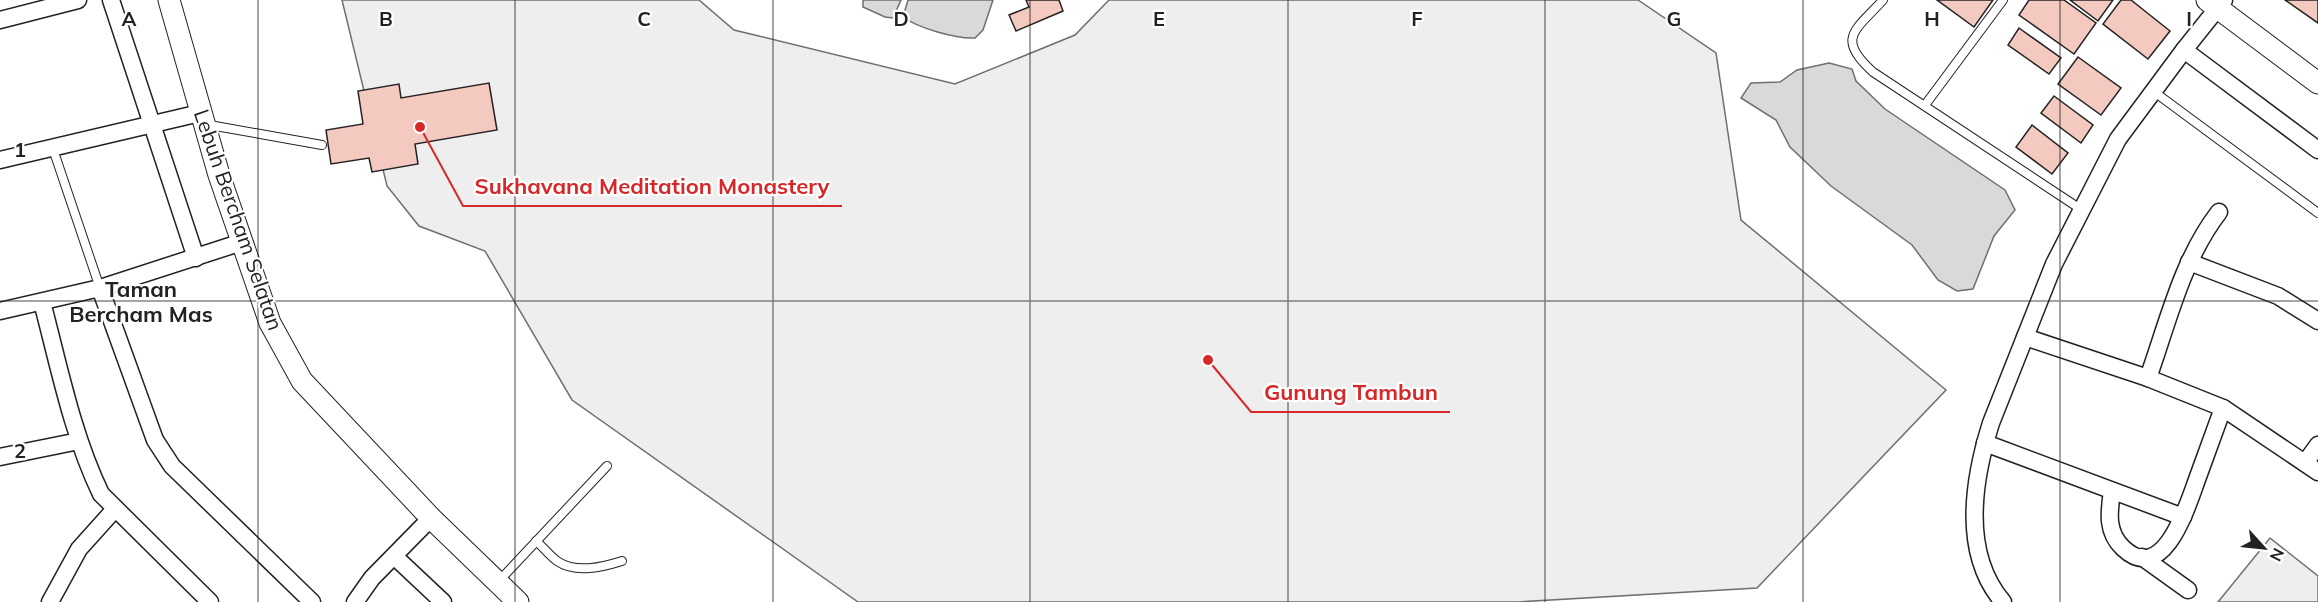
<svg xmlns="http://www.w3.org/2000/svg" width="2318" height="602" font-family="Mulish,sans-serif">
  <rect width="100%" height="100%" fill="#fff"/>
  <!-- green -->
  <g fill="#eee" stroke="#6f6f6f" stroke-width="1.5">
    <polygon points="342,0 699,0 734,30 955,84 1075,35 1109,0 1638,0 1716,53 1741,220 1946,390 1757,588 1517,602 858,602 572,400 485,251 419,226 387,186"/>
    <polygon points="2270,538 2318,576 2318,602 2218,602"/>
  </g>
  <!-- water -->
  <g fill="#d9d9d9" stroke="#6f6f6f" stroke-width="1.5">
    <polygon points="863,0 901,0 893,18 885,17 863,7"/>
    <path d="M908,0H993L983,30L975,38C956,39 918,28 903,17Z"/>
    <polygon points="1829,63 1852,69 1856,81 1885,109 2005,190 2015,210 1994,236 1973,289 1957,291 1938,280 1912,245 1831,186 1790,147 1776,120 1741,98 1751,83 1780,82 1797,70"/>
  </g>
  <!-- building -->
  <g fill="#f3c9c0" stroke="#222" stroke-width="1.5">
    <polygon points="1026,0 1059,0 1063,11 1016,31 1009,15 1029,7"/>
    <polygon points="1937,0 1993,0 1974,27"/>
    <polygon points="2029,0 2064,0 2096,23 2074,54 2019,15"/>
    <polygon points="2070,0 2113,0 2098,21"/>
    <polygon points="2121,0 2131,0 2170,31 2148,59 2103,24"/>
    <polygon points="2285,0 2318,0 2318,23"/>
    <polygon points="2019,28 2061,58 2049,74 2008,45"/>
    <polygon points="2078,57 2121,88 2101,115 2058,84"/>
    <polygon points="489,83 497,130 415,144 418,164 372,172 369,158 331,164 326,130 363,124 358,91 399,84 401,98"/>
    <polygon points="2054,96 2093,125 2081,143 2041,113"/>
    <polygon points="2032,125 2068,153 2052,174 2016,147"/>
  </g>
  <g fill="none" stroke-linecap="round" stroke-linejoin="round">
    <!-- service casing -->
    <g stroke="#222" stroke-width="10">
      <g id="service">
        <path d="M1883,0C1856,30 1835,38 1873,72L2082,210"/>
        <polyline points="2153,91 2318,213"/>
        <polyline points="1925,105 2003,0"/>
        <polyline points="204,124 322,145"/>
        <polyline points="53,149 100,288"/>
        <path d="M536,541C543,547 550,556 557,561C576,574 603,567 622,561"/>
        <polyline points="498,582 607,466"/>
      </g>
    </g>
    <!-- minor casing -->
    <g stroke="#222" stroke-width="19">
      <g id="minor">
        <polyline points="111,0 196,258"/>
        <polyline points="0,20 78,0"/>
        <polyline points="2184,50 2318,150"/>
        <polyline points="0,160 200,113"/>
        <polyline points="2189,262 2278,296 2318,321"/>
        <polyline points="100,288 155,440 172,466 312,602"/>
        <path d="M42,302C59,366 72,434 101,494L210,602"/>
        <polyline points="0,311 100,288 242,242"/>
        <polyline points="2025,337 2148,378 2223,408 2318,472"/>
        <path d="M2148,378C2168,322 2182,260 2219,212"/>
        <polyline points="1985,443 2183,517"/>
        <polyline points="0,457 79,441"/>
        <polyline points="2305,463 2318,445"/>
        <path d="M2112,491C2109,512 2106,532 2123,548C2165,588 2189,500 2199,474C2207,452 2215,430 2223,408"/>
        <polyline points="394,556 443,602"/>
        <polyline points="2142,557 2188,590"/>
        <polyline points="50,602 79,549 115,509"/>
        <polyline points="355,602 372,578 431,518"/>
        <path d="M2003,602C1961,553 1973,480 1991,423L2054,264L2118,139L2184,50L2224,0"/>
      </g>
    </g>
    <!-- tertiary casing -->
    <g stroke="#222" stroke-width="23">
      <g id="tertiary">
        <polyline points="169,0 219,175 270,323 302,381 431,518 518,602"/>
        <polyline points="2207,0 2318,83"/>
      </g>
    </g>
    <!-- service -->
    <use href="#service" stroke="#fff" stroke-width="8"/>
    <!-- minor -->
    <use href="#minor" stroke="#fff" stroke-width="16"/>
    <!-- tertiary -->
    <use href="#tertiary" stroke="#fff" stroke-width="21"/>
  </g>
  <!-- grid -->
  <path fill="none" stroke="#222" stroke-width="1.5" stroke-opacity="0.55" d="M258,0V602M515,0V602M773,0V602M1030,0V602M1288,0V602M1545,0V602M1803,0V602M2060,0V602M0,301H2318"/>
  <g text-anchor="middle" stroke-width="4.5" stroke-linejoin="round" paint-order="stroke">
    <!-- street labels -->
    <g font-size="21" fill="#222" stroke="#fff">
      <text transform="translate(238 220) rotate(71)" y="7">Lebuh Bercham Selatan</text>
    </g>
    <!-- neighbourhood labels -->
    <g font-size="22" font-weight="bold" fill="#222" stroke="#fff">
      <text x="141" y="297">Taman<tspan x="141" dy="25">Bercham Mas</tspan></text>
    </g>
  </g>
  <g font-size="20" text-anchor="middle" font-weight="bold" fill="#222" stroke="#fff" stroke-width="4.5" stroke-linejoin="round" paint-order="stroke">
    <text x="129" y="26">A</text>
    <text x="386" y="26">B</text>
    <text x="644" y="26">C</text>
    <text x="901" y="26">D</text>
    <text x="1159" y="26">E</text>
    <text x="1417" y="26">F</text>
    <text x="1674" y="26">G</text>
    <text x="1932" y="26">H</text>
    <text x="2189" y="26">I</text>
    <text x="20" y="157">1</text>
    <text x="20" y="458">2</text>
  </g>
  <!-- callouts -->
  <path fill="none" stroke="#d62828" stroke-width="2" d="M420 127L463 206H842M1208 360L1251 412H1450"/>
  <g fill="#d62828" stroke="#fff" stroke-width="2">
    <circle cx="420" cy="127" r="6"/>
    <circle cx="1208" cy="360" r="6"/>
  </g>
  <g font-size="22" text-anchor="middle" font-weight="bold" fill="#d62828" stroke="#fff" stroke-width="4.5" stroke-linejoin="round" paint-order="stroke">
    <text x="652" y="194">Sukhavana Meditation Monastery</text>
    <text x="1351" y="400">Gunung Tambun</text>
  </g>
  <!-- north arrow -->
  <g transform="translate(2264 548) rotate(117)" stroke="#ffffff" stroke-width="4.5" paint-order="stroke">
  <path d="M0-4.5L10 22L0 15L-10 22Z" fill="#222222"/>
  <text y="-9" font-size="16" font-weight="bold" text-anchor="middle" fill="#222222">N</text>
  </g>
</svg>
